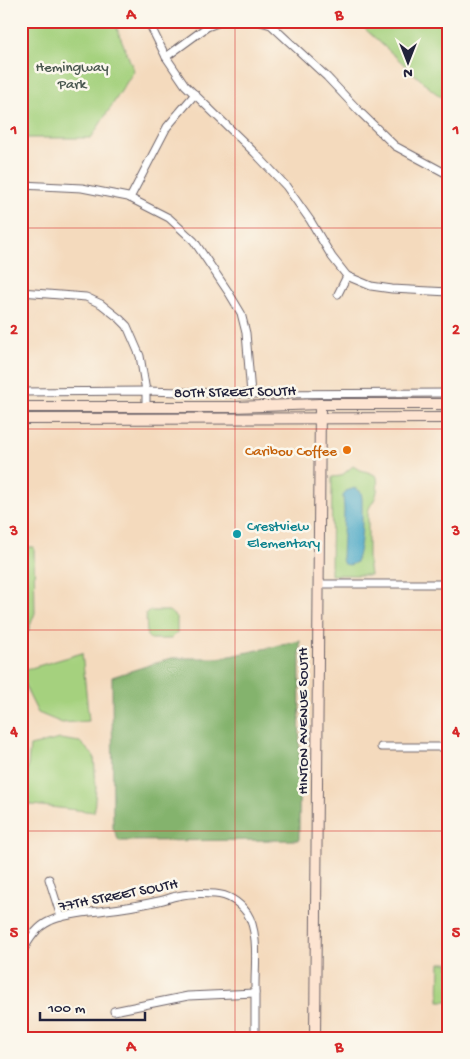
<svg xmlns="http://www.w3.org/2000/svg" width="470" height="1059" font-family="'Gochi Hand',sans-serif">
  <rect width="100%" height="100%" fill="#fbf7ec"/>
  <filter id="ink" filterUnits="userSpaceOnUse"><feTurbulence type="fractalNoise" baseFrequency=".02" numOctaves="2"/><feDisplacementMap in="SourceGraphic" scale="10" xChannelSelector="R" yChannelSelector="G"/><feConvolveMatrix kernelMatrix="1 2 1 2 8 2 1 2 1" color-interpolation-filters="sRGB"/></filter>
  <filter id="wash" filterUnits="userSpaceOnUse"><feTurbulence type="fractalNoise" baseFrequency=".0096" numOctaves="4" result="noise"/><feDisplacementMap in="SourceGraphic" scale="20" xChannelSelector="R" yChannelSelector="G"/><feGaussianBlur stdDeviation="1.12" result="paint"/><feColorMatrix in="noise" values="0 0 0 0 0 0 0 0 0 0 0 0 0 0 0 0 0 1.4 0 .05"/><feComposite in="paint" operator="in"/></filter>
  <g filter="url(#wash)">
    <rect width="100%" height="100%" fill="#f4dabd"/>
    <!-- green -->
    <g fill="#a5d17e" stroke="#647a5c">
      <polygon points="21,21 114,21 134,71 91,138 21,138"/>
      <polygon points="366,21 449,21 449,103 432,90 364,28"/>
      <path d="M353,466C361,472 371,471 377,477C378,485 378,493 374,500C371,505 369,507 368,512V561L370,575H331L332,477L341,476Z"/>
      <polygon points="21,547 34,547 35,613 21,649"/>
      <polygon points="150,611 169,611 177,618 177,633 171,639 150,639 147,636 146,614"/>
      <polygon points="82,653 89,721 62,723 38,713 30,697 21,676 21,671"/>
      <polygon points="60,739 80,742 94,756 96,787 94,812 24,804 30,746"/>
      <polygon points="440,963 449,963 449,1001 439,1001"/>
    </g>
    <!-- forest -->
    <polygon fill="#84b36d" stroke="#536a54" points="300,641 299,840 119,841 113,828 112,677 171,658 221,658"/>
    <!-- water -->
    <path fill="#46a6c5" stroke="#346480" d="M355,488L361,492L362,498C362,516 363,546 356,562C352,565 348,566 343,563L342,558L344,510L343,496L346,491Z"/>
  </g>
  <g filter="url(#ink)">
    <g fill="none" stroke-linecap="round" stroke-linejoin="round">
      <!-- minor casing -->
      <g stroke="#6c6268" stroke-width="9">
        <g id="minor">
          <polyline points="148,21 166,57 185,85 255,153 286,186 310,220 332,257 347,276 371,286 392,289 449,292"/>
          <polyline points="257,21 271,25 327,77 360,112 395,146 449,175"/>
          <polyline points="166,57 207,27 223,21"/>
          <polyline points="21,185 82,188 128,197 169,218 194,241 229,293 241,313 246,333 251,394"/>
          <polyline points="130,198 167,127 195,94"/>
          <polyline points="21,292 86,297 101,304 120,319 127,326 140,356 146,391 146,407"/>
          <polyline points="338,294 347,276"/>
          <polyline points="21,392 146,391 251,394 449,393"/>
          <polyline points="318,584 449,584"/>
          <polyline points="381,747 449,747"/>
          <polyline points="49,879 61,917"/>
          <path d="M21,955C27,942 36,927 50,921C67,913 88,913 106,910C124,908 141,905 159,901C165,900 171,897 177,896C189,893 203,893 215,894C229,895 239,902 247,913C259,931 255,964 255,984C255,1002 255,1020 255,1038"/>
          <polyline points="114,1011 188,996 255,993"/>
        </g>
      </g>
      <!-- secondary casing -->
      <g stroke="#6c6268" stroke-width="12">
        <g id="secondary">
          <polyline points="21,407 234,407 320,404 449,404"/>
          <polyline points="21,419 449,418"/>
          <polyline points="315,1038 320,404"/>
        </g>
      </g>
      <!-- minor -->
      <use href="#minor" stroke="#fff" stroke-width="7"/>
      <!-- secondary -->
      <use href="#secondary" stroke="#fde4d1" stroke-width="10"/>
    </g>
  </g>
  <!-- grid -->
  <path fill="none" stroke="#d62828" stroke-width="1" stroke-opacity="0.55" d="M235,21V1038M21,228H449M21,429H449M21,630H449M21,831H449"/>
  <!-- markers -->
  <circle fill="#e8710a" stroke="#fbf7ec" stroke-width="2" cx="347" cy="450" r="5"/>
  <circle fill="#0f9aa8" stroke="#fbf7ec" stroke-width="2" cx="237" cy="534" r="5"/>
  <g text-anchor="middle" stroke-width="5" stroke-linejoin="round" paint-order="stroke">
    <!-- park labels -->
    <g font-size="15" fill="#49574f" stroke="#fbf7ec">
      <text x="72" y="71">Hemingway<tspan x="72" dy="17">Park</tspan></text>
    </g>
    <!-- street labels -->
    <g font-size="15" fill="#22223b" stroke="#fbf7ec">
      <text transform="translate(235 391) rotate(-1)" y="5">80TH STREET SOUTH</text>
      <text transform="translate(302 721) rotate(-90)" y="5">HINTON AVENUE SOUTH</text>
      <text transform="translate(118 894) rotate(-11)" y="5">77TH STREET SOUTH</text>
    </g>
    <!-- food labels -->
    <g font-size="15" fill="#c56008" stroke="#fbf7ec" text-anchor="end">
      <text x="337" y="455">Caribou Coffee</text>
    </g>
    <!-- culture labels -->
    <g font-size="15" fill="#0d838f" stroke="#fbf7ec" text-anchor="start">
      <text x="247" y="530">Crestview<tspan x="247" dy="17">Elementary</tspan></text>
    </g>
  </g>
  <!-- margin -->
  <rect width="470" height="1059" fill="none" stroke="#fbf7ec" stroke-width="55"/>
  <!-- north arrow -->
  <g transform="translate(408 62) rotate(180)" stroke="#fbf7ec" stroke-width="4" paint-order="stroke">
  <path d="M0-4L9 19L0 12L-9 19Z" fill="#22223b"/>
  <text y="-8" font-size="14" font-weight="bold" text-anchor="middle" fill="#22223b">N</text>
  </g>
  <!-- scale -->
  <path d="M40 1012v8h105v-8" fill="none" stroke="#22223b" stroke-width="2.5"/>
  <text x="48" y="1012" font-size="15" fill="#22223b" stroke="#fbf7ec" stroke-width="4" paint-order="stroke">100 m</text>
  <rect x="28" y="28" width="414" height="1004" fill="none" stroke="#d62828" stroke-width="2"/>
  <g font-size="16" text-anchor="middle" font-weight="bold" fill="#d62828">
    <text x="131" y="19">A</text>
    <text x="339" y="19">B</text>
    <text x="14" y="134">1</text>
    <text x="456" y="134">1</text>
    <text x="14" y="334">2</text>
    <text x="456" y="334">2</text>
    <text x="14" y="535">3</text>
    <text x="456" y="535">3</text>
    <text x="14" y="736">4</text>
    <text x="456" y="736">4</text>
    <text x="14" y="937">5</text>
    <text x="456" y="937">5</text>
    <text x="131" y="1051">A</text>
    <text x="339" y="1051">B</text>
  </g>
</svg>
